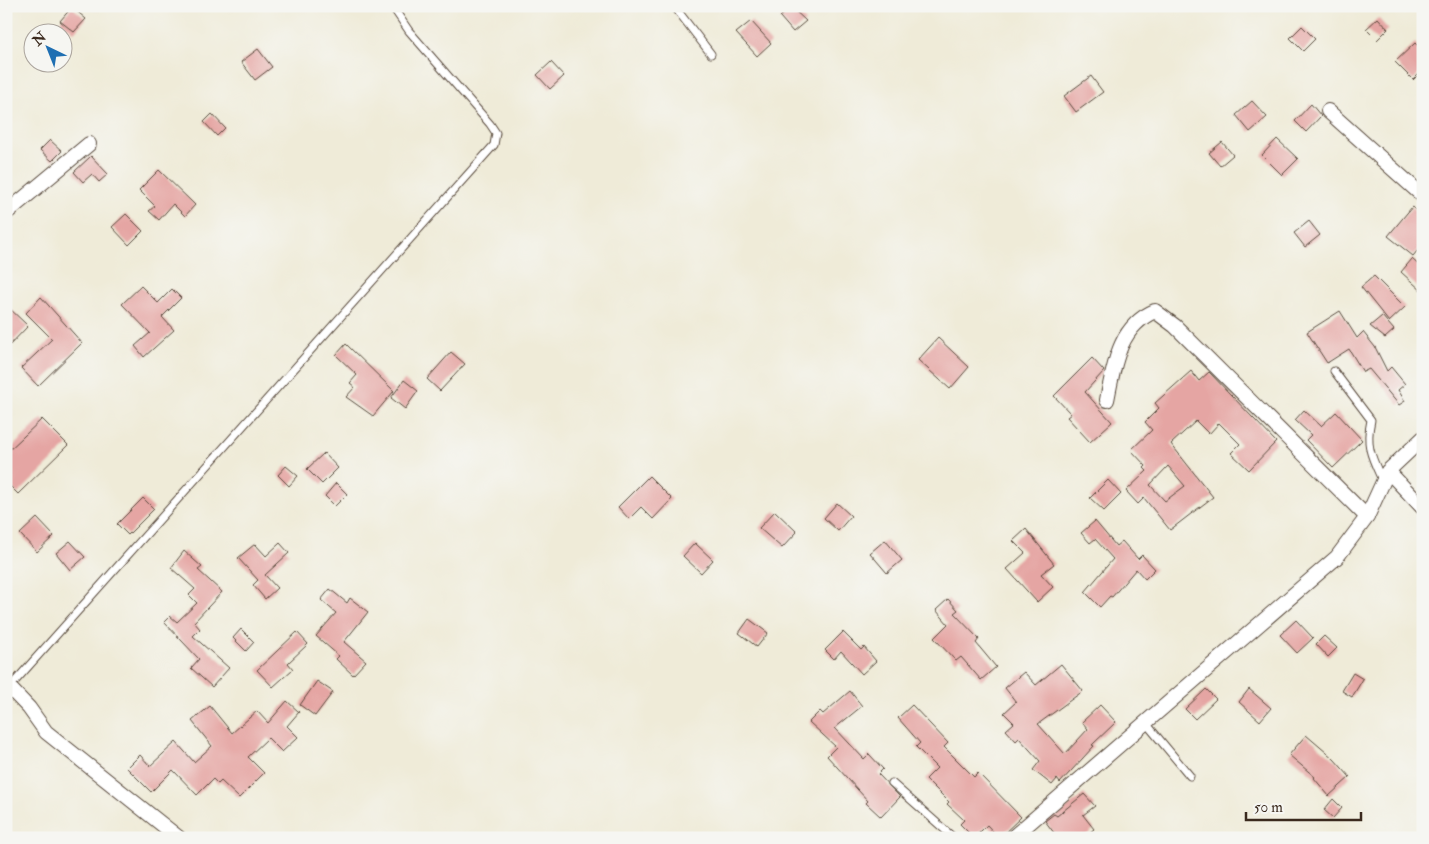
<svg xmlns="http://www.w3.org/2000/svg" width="1429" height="844" font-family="'IM FELL Double Pica',serif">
  <rect width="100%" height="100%" fill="#f6f6f2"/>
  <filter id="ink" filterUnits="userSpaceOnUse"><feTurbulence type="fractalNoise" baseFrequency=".02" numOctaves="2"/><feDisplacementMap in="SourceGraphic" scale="10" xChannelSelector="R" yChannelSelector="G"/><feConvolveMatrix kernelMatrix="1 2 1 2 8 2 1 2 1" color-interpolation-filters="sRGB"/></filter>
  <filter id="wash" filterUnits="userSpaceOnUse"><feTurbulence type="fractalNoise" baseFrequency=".0096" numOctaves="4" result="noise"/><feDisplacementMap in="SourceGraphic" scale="20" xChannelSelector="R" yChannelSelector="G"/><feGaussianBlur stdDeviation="1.12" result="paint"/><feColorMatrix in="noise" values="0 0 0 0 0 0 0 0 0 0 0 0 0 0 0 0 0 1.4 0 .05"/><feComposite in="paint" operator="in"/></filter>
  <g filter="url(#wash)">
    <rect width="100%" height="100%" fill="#efebd8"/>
    <g id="blocks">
      <!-- building -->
      <g fill="#e5a5a3" fill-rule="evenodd">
        <polygon points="72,7 86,19 74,32 60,21"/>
        <polygon points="791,7 806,21 793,32 780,17"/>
        <polygon points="1378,18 1388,29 1377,40 1366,29"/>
        <polygon points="751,21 771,43 757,56 736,33"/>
        <polygon points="1302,26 1315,39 1303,51 1290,38"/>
        <polygon points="1415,43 1423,51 1423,70 1413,80 1395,62"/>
        <polygon points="258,49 272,67 255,80 241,62"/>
        <polygon points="551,62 564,76 550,89 537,75"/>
        <polygon points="1091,76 1103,92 1076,112 1064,96"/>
        <polygon points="1252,101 1267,117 1250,132 1236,115"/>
        <polygon points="1311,104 1321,116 1306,132 1295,121"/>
        <polygon points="212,114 225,128 217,136 204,122"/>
        <polygon points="1277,139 1298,159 1282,175 1262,155"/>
        <polygon points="50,140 62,151 52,161 40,150"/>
        <polygon points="1222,142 1233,155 1220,166 1209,153"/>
        <polygon points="91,156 108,174 99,182 92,174 83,182 74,172"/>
        <polygon points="159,170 195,205 185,216 173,204 159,220 149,211 155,206 139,190"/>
        <polygon points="1412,207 1423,216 1423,244 1413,256 1388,236"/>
        <polygon points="126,214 143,231 129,245 112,227"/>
        <polygon points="1309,221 1320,235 1305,247 1294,233"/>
        <polygon points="1412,259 1423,269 1423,292 1401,272"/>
        <polygon points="1374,276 1405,307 1389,322 1361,287"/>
        <polygon points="141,286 158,303 172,289 181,298 162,317 174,330 144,357 135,346 150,333 122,304"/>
        <polygon points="41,297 82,343 38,386 21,368 52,339 26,313"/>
        <polygon points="6,305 28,326 6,349"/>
        <polygon points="1340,311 1357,338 1363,332 1375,347 1387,371 1391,367 1405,384 1398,390 1405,401 1399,405 1369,369 1363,372 1349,349 1327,363 1307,332"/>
        <polygon points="1382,316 1394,330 1385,338 1370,326"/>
        <polygon points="938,338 969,367 950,389 918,360"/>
        <polygon points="346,344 394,391 373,416 346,397 355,387 350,383 357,375 336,355"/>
        <polygon points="451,352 465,364 440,391 427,379"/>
        <polygon points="1092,358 1104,371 1085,392 1112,422 1090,442 1067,417 1071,414 1054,396"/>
        <path d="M1191,371L1199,381L1209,372L1276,442L1249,470L1231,453L1240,444L1219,423L1209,434L1196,421L1171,444L1213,497L1170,530L1144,498L1138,504L1126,491L1147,471L1144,468L1146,466L1131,450L1152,430L1145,422L1159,408L1155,403ZM1168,466L1185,486L1165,501L1150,485Z"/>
        <polygon points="404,380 418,391 405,409 391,398"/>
        <polygon points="1304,410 1321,426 1336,412 1362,440 1333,468 1306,440 1311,435 1295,420"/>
        <polygon points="42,419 68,445 18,494 6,482 6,453"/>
        <polygon points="324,453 338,468 322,484 307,469"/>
        <polygon points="286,466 298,476 289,486 278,475"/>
        <polygon points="649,476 672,499 653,519 641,507 629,519 618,507"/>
        <polygon points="1108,480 1121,494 1104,511 1090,498"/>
        <polygon points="336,483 347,494 335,506 325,496"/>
        <polygon points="143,498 154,509 128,535 117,524"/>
        <polygon points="837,503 851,516 838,531 824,518"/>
        <polygon points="775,511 797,532 782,548 759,528"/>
        <polygon points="37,518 54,536 37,552 20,534"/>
        <polygon points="1095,521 1116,546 1122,541 1138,559 1142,555 1155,569 1145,579 1136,569 1112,597 1110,596 1100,607 1085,592 1113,559 1095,539 1090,543 1081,533"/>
        <polygon points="1026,529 1054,564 1041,574 1053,587 1037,602 1007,569 1025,553 1013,541"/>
        <polygon points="885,540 902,560 887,573 870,553"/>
        <polygon points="70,541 85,557 70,570 56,553"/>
        <polygon points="280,543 289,553 265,575 277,588 265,599 253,585 258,580 238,558 255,544 266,556"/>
        <polygon points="695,543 713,560 701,573 683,556"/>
        <polygon points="184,551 202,567 198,570 222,592 194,622 200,629 193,636 229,668 212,687 191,668 199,659 164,622 170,616 177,622 197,603 189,595 195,589 171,568"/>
        <polygon points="330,589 347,603 350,598 368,612 344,642 366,661 353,675 336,659 339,656 316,636 336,613 321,600"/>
        <polygon points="948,599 958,610 954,613 979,639 976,643 996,667 981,680 961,657 956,661 934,638 948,624 936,610"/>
        <polygon points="749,619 768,633 757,647 739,633"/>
        <polygon points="1296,620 1313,638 1297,653 1280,635"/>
        <polygon points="241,629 254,642 246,651 233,638"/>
        <polygon points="297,632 308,644 288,663 293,669 273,687 257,670"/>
        <polygon points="843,632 861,650 864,647 876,661 862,674 841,651 834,659 825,650"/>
        <polygon points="1324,636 1337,648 1328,657 1316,644"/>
        <polygon points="1061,664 1083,691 1038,724 1065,754 1088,729 1082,722 1100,705 1116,722 1092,745 1094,746 1060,783 1057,779 1052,785 1033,770 1040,761 1019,738 1016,741 1006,730 1014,723 1004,713 1016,702 1005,688 1024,672 1036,685"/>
        <polygon points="1353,673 1363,679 1352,697 1342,691"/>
        <polygon points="317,681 333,692 315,716 300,705"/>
        <polygon points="1206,689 1216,699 1195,719 1185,709"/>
        <polygon points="1249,689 1271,708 1260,721 1239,702"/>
        <polygon points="850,691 862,706 835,728 864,759 869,754 883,769 878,774 900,797 881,817 866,803 868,801 827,756 836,747 809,722 820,711 823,714"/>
        <polygon points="287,701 299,712 287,726 298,737 282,752 268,738 248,757 264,773 239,798 221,781 218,784 213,779 197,795 173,770 151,792 127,768 140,755 150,766 176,742 194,762 212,746 192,721 210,706 232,733 257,711 268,723"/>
        <polygon points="912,705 948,743 944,747 974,777 978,773 1021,817 999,838 987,825 974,838 960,824 964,820 947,804 949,802 926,779 937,768 916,747 920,743 898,718"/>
        <polygon points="1306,735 1334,759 1350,777 1329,796 1314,778 1315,777 1289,755"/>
        <polygon points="1084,794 1095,806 1083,815 1094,829 1083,838 1058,838 1045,821 1054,814 1057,816"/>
        <polygon points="1333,799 1342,808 1333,818 1324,810"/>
      </g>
    </g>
  </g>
  <g filter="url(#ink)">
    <use href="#blocks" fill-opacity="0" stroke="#56473a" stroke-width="1"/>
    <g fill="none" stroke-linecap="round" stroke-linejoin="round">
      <!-- lane casing -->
      <g stroke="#56473a" stroke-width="9">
        <g id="lane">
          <polyline points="674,6 711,54"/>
          <path d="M1334,371L1371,420C1365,447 1372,458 1383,482"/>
          <polyline points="10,687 494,145 496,133 490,124 409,31 392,6"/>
          <polyline points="1145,722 1190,776"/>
          <polyline points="892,783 954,838"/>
        </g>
      </g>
      <!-- street casing -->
      <g stroke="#56473a" stroke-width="16">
        <g id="street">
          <polyline points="1328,111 1423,196"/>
          <polyline points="6,213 89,144"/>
          <path d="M1107,400C1114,365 1119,326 1155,311L1175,326L1367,517"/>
          <polyline points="1388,471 1423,508"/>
          <polyline points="6,684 29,708 46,732 179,838"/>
          <polyline points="1012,838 1337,557 1367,517 1388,471 1423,438"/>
        </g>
      </g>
      <!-- lane -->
      <use href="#lane" stroke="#fff" stroke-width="7"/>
      <!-- street -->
      <use href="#street" stroke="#fff" stroke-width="14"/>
    </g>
  </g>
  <!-- margin -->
  <rect width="1429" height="844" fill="none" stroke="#f6f6f2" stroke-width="25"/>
  <!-- north arrow -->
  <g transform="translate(48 48) rotate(317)"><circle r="24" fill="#f6f6f2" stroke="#aba49d"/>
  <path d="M0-4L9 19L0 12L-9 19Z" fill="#1f6fb2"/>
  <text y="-8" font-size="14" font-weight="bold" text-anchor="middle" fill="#3b2a1e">N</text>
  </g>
  <!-- scale -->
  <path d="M1246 812v8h115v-8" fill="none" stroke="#3b2a1e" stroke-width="2.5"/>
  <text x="1254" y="812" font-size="15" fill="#3b2a1e" stroke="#f6f6f2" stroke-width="4" paint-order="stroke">50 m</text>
</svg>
